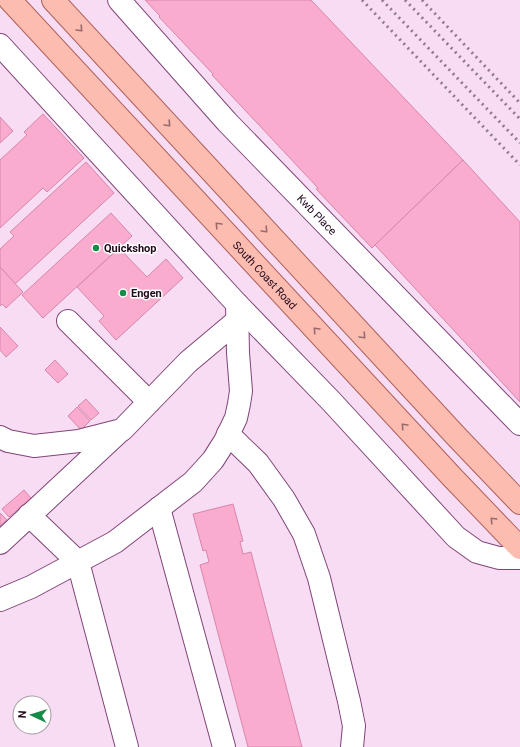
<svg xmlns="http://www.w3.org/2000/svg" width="520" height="747" font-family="Roboto,sans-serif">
  <rect width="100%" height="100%" fill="#f8dcf3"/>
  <!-- building -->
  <g fill="#faaccf" stroke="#d686ab">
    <polygon points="145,0 311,0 463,160 372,248 316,189 318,188 212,75 213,74 159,17 160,16"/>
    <polygon points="43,114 84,158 47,192 43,188 0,228 0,160 27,135 24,132"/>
    <polygon points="0,117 13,131 0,143"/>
    <polygon points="463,160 520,222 520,402 375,245"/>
    <polygon points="86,162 114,193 15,284 0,267 0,249 14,236 10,232"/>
    <polygon points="111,213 132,236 43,318 22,295"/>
    <polygon points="119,248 147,277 166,259 183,278 116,340 99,321 104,316 77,287"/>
    <polygon points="0,267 23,292 6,308 2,304 0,306"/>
    <polygon points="0,327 18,346 6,357 0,350"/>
    <polygon points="55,360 68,374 58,383 45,370"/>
    <polygon points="86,399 99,413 91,420 78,406"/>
    <polygon points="77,407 90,421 81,430 68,416"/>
    <polygon points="24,490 31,498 9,517 2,509"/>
    <polygon points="233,504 243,541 240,542 243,554 251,552 302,747 248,747 200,565 209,562 206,550 203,551 193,514"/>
    <polygon points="0,513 7,520 0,526"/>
  </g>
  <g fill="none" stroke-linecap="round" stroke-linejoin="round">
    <!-- minor casing -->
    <g stroke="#804579" stroke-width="24">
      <g id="minor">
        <path id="s1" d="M119,0L227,122L520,424"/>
        <polyline points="0,45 237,304 331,401 456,537 477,552 499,558 520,558"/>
        <polyline points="68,321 149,402"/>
        <polyline points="228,434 258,463 284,499 304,534 319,578 349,701 354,726 352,747"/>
        <polyline points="0,437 8,441 34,446 79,441 122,430 188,362 238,320"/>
        <polyline points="159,508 224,747"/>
        <polyline points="29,515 78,562 127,747"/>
        <polyline points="0,543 119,432"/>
        <polyline points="0,600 31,587 115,542 193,482 213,460 225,441 236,418 239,404 241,391 238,353 237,304"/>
      </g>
    </g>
    <!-- major casing -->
    <g stroke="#ae605b" stroke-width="24">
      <g id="major">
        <path id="s2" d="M10,0L452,477L520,548"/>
        <polyline points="53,0 456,436 520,503"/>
      </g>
    </g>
    <!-- minor -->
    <use href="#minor" stroke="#fff" stroke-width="22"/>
    <!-- major -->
    <use href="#major" stroke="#fcbcb0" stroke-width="22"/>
    <!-- rail -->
    <g stroke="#93798f" stroke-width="3" stroke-dasharray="2 4" stroke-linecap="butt">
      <polyline points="362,0 520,165"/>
      <polyline points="382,0 520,143"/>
      <polyline points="405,0 520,119"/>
      <polyline points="422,0 520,103"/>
    </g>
  </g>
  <!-- one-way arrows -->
  <defs><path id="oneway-chevron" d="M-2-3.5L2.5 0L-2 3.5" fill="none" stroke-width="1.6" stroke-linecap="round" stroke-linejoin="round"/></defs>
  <g stroke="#996b6e">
    <use href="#oneway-chevron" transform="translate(80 29) rotate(47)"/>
    <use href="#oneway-chevron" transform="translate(168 124) rotate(47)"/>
    <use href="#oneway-chevron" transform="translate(218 225) rotate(-133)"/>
    <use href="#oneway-chevron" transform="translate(265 230) rotate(47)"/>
    <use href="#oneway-chevron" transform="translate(316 330) rotate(-133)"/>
    <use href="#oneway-chevron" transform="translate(363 336) rotate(47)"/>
    <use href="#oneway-chevron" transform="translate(404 426) rotate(-133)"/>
    <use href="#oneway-chevron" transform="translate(493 520) rotate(-134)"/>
  </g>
  <!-- markers -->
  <g fill="#158c47" stroke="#fff" stroke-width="1.5">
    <circle cx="96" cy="248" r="4"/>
    <circle cx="123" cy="293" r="4"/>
  </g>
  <g text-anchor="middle" stroke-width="3" stroke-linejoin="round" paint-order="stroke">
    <!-- street labels -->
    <g font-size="11" fill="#20081d" stroke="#fff">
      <text dy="4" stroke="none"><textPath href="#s1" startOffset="292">Kwb Place</textPath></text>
      <text dy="4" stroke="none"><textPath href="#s2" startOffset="375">South Coast Road</textPath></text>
    </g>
    <!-- poi labels -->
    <g font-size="11" font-weight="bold" fill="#20081d" stroke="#fff" text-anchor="start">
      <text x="104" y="252">Quickshop</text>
      <text x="131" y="297">Engen</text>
    </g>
  </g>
  <!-- north arrow -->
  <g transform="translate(32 715) rotate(274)"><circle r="19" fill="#ffffff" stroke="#a69ca5"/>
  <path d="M0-3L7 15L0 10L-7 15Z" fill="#158c47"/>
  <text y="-6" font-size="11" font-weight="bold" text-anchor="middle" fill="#20081d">N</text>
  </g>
</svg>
